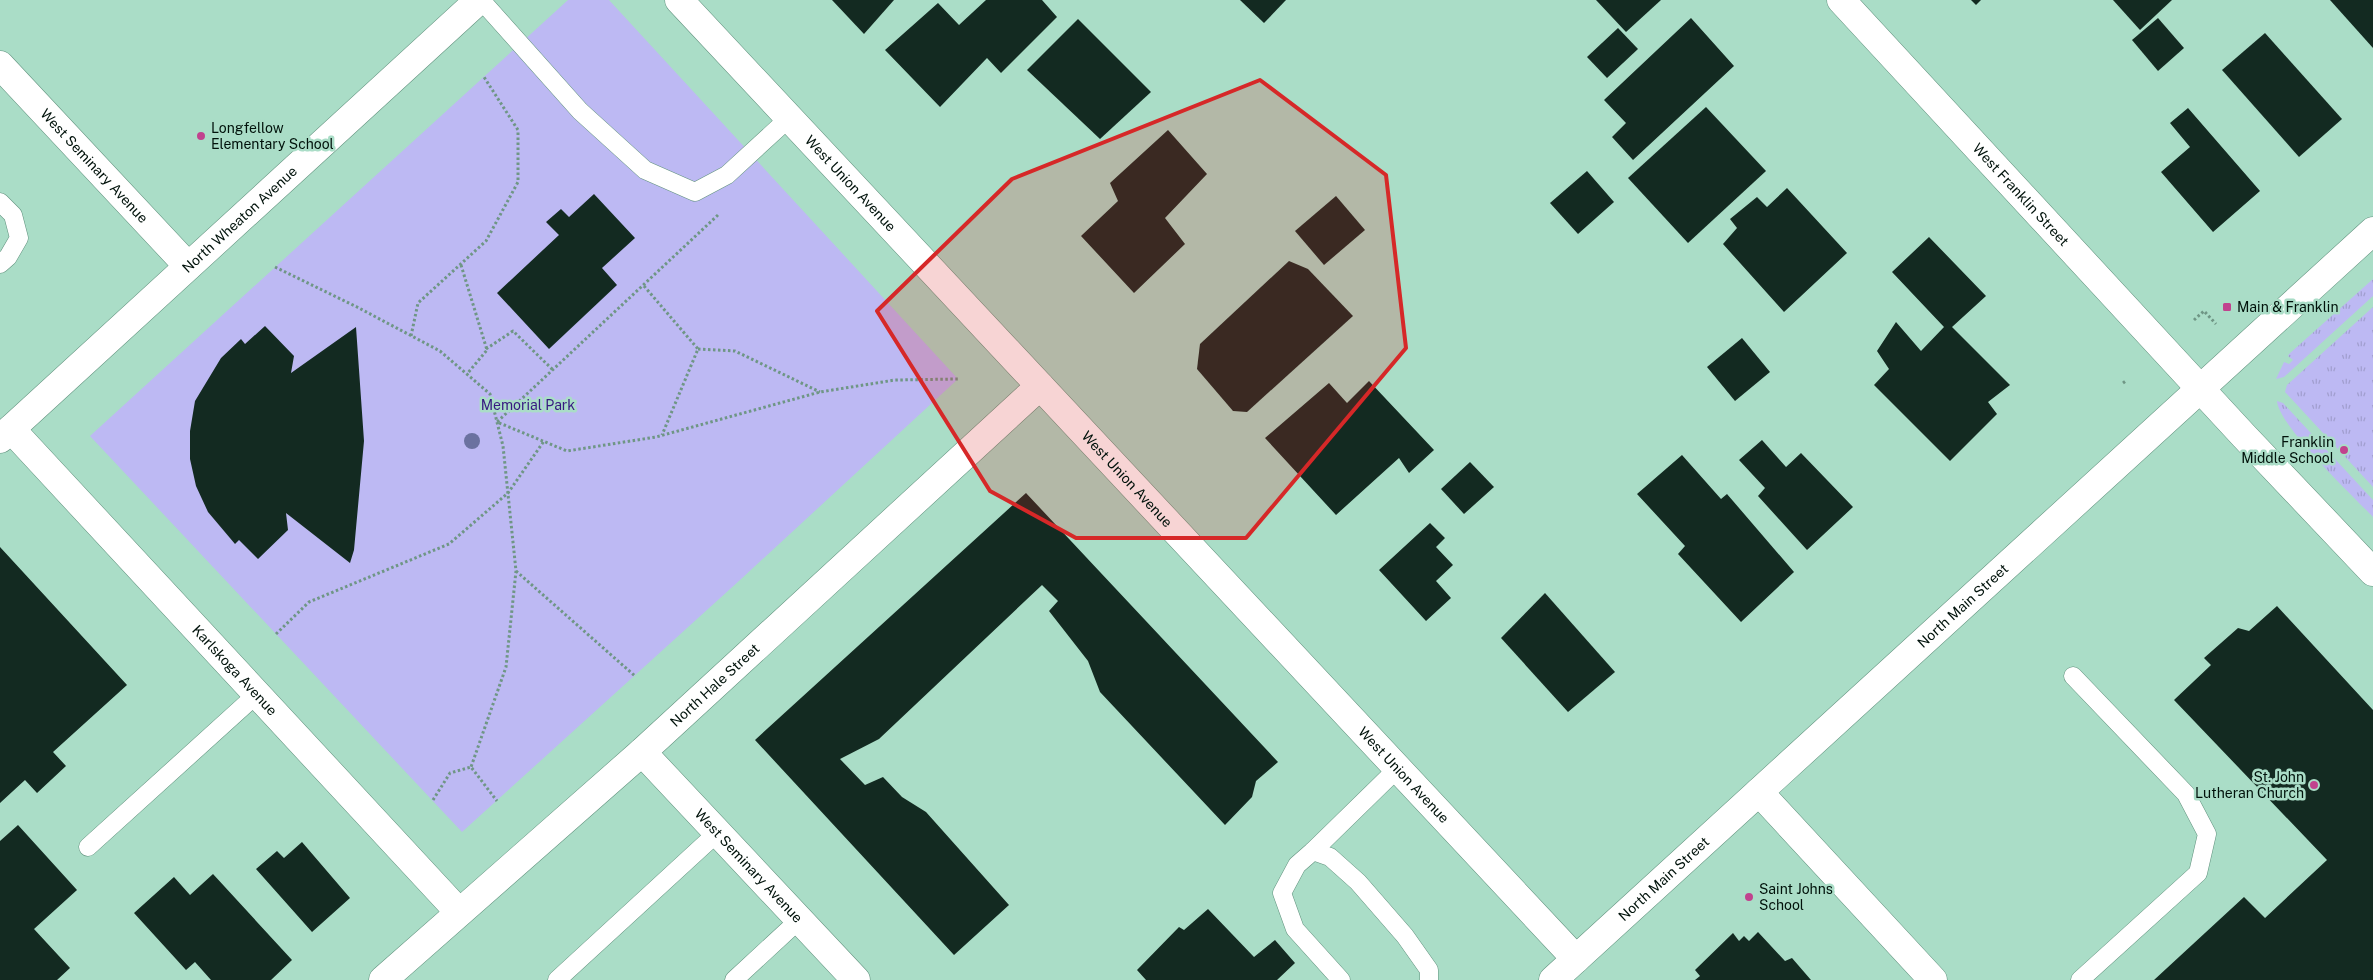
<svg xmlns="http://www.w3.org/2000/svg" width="2373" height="980" font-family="'Public Sans',sans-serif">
  <defs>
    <pattern id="grass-tufts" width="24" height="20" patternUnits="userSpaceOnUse" patternTransform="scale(1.25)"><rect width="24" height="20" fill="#bdb9f3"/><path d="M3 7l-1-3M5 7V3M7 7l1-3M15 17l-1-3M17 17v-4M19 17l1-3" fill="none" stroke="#a19ecf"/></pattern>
  </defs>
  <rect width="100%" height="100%" fill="#aaddc7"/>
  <!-- grass -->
  <g fill="url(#grass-tufts)">
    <polygon points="2373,279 2373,296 2284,377 2276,379 2284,362 2289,364 2293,360 2288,356 2289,354"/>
    <polygon points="2373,307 2373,487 2285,392 2287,385"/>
    <path d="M2277,401L2283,403L2373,500V517C2353,496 2279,426 2277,401Z"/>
  </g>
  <!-- park -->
  <polygon fill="#bdb9f3" points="568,0 609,0 958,379 740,580 462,832 90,436"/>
  <!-- building -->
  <g fill="#132a21">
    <polygon points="832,0 894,0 864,34"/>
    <polygon points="986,0 1042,0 1057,17 1001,73 987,58 940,107 885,50 938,3 959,25"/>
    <polygon points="1240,0 1286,0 1264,23"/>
    <polygon points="1596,0 1661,0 1626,32"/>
    <polygon points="1971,0 1981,0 1976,5"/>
    <polygon points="2113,0 2172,0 2140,30"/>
    <polygon points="2330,0 2373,0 2373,48"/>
    <polygon points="1691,18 1734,66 1633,160 1612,137 1626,123 1604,100"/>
    <polygon points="2158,18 2184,48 2158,71 2132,40"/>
    <polygon points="1078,19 1151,92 1100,139 1027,70"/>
    <polygon points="1618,28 1638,49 1607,78 1587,57"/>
    <polygon points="2265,33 2342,119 2299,157 2222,70"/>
    <polygon points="1706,107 1766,171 1688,243 1628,178"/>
    <polygon points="2188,108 2260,191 2213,232 2161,172 2190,147 2170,123"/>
    <polygon points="1168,130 1207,174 1165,218 1185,244 1134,293 1081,236 1118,201 1110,183"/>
    <polygon points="1587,171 1614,202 1578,234 1550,203"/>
    <polygon points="1787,188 1847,253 1784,312 1723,244 1737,228 1730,219 1757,197 1767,207"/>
    <polygon points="594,194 635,238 602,268 617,285 549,349 497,293 559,235 546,222 561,209 569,217"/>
    <polygon points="1336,196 1365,230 1324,265 1295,231"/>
    <polygon points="1929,237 1986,296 1952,327 2010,385 1988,402 1997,414 1950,461 1874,385 1889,369 1877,351 1896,322 1921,351 1944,327 1892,272"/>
    <polygon points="1289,261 1308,269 1353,316 1247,412 1233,411 1197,369 1200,344"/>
    <polygon points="265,326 294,356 291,373 356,327 364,441 354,550 350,563 286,513 288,530 258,559 239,540 235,544 208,512 196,486 190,459 190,431 195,401 221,358 241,339 245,344"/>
    <polygon points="1742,338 1770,372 1735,401 1707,367"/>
    <polygon points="1369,381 1434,450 1409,473 1399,458 1336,515 1265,438 1329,383 1347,403"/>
    <polygon points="1762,440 1786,467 1801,453 1853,507 1807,550 1758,496 1765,488 1739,460"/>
    <polygon points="1682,455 1721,499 1727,494 1794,572 1741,622 1678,554 1685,546 1637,494"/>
    <polygon points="1470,462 1494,487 1464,514 1441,489"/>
    <polygon points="1026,493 1278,762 1256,781 1252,797 1225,825 1100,692 1088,661 1049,611 1058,601 1042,585 879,739 840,759 865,785 883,777 902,797 926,812 1009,905 954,955 755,740"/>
    <polygon points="1430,523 1445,538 1436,547 1453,565 1436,581 1451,598 1426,621 1379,570"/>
    <polygon points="0,547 127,685 53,752 66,766 37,793 25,780 0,803"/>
    <polygon points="1545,593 1615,672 1568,712 1501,638"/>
    <polygon points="2277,606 2373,710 2373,980 2154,980 2244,897 2265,918 2327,860 2174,700 2211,665 2204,658 2238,628 2249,631"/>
    <polygon points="18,825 77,890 34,929 70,968 57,980 0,980 0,841"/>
    <polygon points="302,842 350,898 312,932 256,869 277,851 284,858"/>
    <polygon points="213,874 292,960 271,980 211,980 195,962 186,970 134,913 174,877 190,895"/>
    <polygon points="1208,909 1254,957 1275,940 1295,963 1277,980 1146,980 1137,970 1179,927 1184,930"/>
    <polygon points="1758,932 1785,961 1792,958 1811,980 1695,980 1700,976 1695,970 1733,933 1739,941 1744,936 1749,941"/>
  </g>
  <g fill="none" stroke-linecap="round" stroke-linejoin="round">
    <!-- lane casing -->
    <g stroke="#61927e" stroke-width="19">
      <g id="lane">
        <polyline points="481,0 580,111 645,170 695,192 727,175 789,118"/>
        <polyline points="0,202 13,215 19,238 8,257 0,264"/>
        <polyline points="2073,676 2186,794 2207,834 2198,873 2080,980"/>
        <polyline points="88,847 257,694"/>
        <polyline points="1313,851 1398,768"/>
        <polyline points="557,980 717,833"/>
        <polyline points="734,980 799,920"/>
        <polyline points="1341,980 1295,929 1282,893 1297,865 1313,851 1330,857 1358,882 1405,936 1429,970 1429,980"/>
      </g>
    </g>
    <!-- street casing -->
    <g stroke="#61927e" stroke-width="29">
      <g id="street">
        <path id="s1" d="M679,0L1576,959"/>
        <path id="s2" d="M1841,0L2244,436L2373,572"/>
        <path id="s3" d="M0,65L188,266"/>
        <path id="s4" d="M11,429L459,912"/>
        <path id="s5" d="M0,439L479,0"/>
        <path id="s6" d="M642,752L856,980"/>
        <polyline points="1759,792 1933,980"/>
        <path id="s7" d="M383,980L642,752L1040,386"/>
      </g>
    </g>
    <!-- secondary casing -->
    <g stroke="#61927e" stroke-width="29">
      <g id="secondary">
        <path id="s8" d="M1553,980L2373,231"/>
      </g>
    </g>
    <!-- path -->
    <g stroke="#6f9685" stroke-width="3" stroke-dasharray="2.5 2.5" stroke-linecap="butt">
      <polyline points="718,215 497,422 567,451 656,437 820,392 895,380 958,379"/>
      <polyline points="461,265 487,350 467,374"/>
      <polyline points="275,267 357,307 440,351 490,394 503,446 516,571 506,667 471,767"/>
      <polyline points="644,286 698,349 662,435"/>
      <polyline points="2194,320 2204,311 2216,324"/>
      <polyline points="411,336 418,303 486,241 518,182 518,130 484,77"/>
      <polyline points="486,349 513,331 553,370"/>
      <polyline points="698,349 735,351 820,392"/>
      <polyline points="2123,383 2127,380"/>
      <polyline points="516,571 635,676"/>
      <polyline points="276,634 309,602 449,544 508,493 544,441"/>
      <polyline points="433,800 450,773 471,767 497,801"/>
    </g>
    <!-- lane -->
    <use href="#lane" stroke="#fff" stroke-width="18"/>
    <!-- street -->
    <use href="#street" stroke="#fff" stroke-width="28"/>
    <!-- secondary -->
    <use href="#secondary" stroke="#fff" stroke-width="28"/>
  </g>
  <!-- trees -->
  <circle fill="#6b72a0" cx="472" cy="441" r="8"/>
  <!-- marked area -->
  <path fill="#d62828" fill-opacity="0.2" stroke="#d62828" stroke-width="4" stroke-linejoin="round" d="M1260,80L1386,175L1406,348L1246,538H1076L990,491L877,311L1012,179Z"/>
  <!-- markers -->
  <g fill="#c1428e" stroke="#aaddc7" stroke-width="2">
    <circle cx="201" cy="136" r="5"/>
    <rect x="2222" y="302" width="10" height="10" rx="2.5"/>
    <circle cx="2344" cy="450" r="5"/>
    <circle cx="2314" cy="785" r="5"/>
    <circle cx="1749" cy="897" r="5"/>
  </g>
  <g text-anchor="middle" stroke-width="5" stroke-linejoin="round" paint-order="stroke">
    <!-- poi labels -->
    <g font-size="14" fill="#01120b" stroke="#aaddc7" text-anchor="start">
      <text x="211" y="133">Longfellow<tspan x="211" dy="16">Elementary School</tspan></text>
      <text x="2237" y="312">Main &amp; Franklin</text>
      <text x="2334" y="447" text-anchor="end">Franklin<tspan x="2334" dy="16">Middle School</tspan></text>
      <text x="2304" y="782" text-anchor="end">St. John<tspan x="2304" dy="16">Lutheran Church</tspan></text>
      <text x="1759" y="894">Saint Johns<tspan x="1759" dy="16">School</tspan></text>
    </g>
    <!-- street labels -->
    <g font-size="14" fill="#01120b" stroke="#aaddc7">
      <text dy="5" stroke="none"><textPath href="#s3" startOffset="138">West Seminary Avenue</textPath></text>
      <text dy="5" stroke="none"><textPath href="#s1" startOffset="251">West Union Avenue</textPath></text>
      <text dy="5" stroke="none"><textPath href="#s2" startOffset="265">West Franklin Street</textPath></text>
      <text dy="5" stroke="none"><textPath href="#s5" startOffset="325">North Wheaton Avenue</textPath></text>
      <text dy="5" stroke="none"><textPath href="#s1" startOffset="656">West Union Avenue</textPath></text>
      <text dy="5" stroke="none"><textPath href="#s8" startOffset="555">North Main Street</textPath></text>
      <text dy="5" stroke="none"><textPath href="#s4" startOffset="329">Karlskoga Avenue</textPath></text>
      <text dy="5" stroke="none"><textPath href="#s7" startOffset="444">North Hale Street</textPath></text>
      <text dy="5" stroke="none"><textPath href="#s1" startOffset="1061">West Union Avenue</textPath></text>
      <text dy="5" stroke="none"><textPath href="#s6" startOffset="156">West Seminary Avenue</textPath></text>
      <text dy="5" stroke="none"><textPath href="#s8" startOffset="150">North Main Street</textPath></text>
    </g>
    <!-- park labels -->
    <g font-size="14" fill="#371a81" stroke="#aaddc7">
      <text x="528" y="410">Memorial Park</text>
    </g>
  </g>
</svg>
